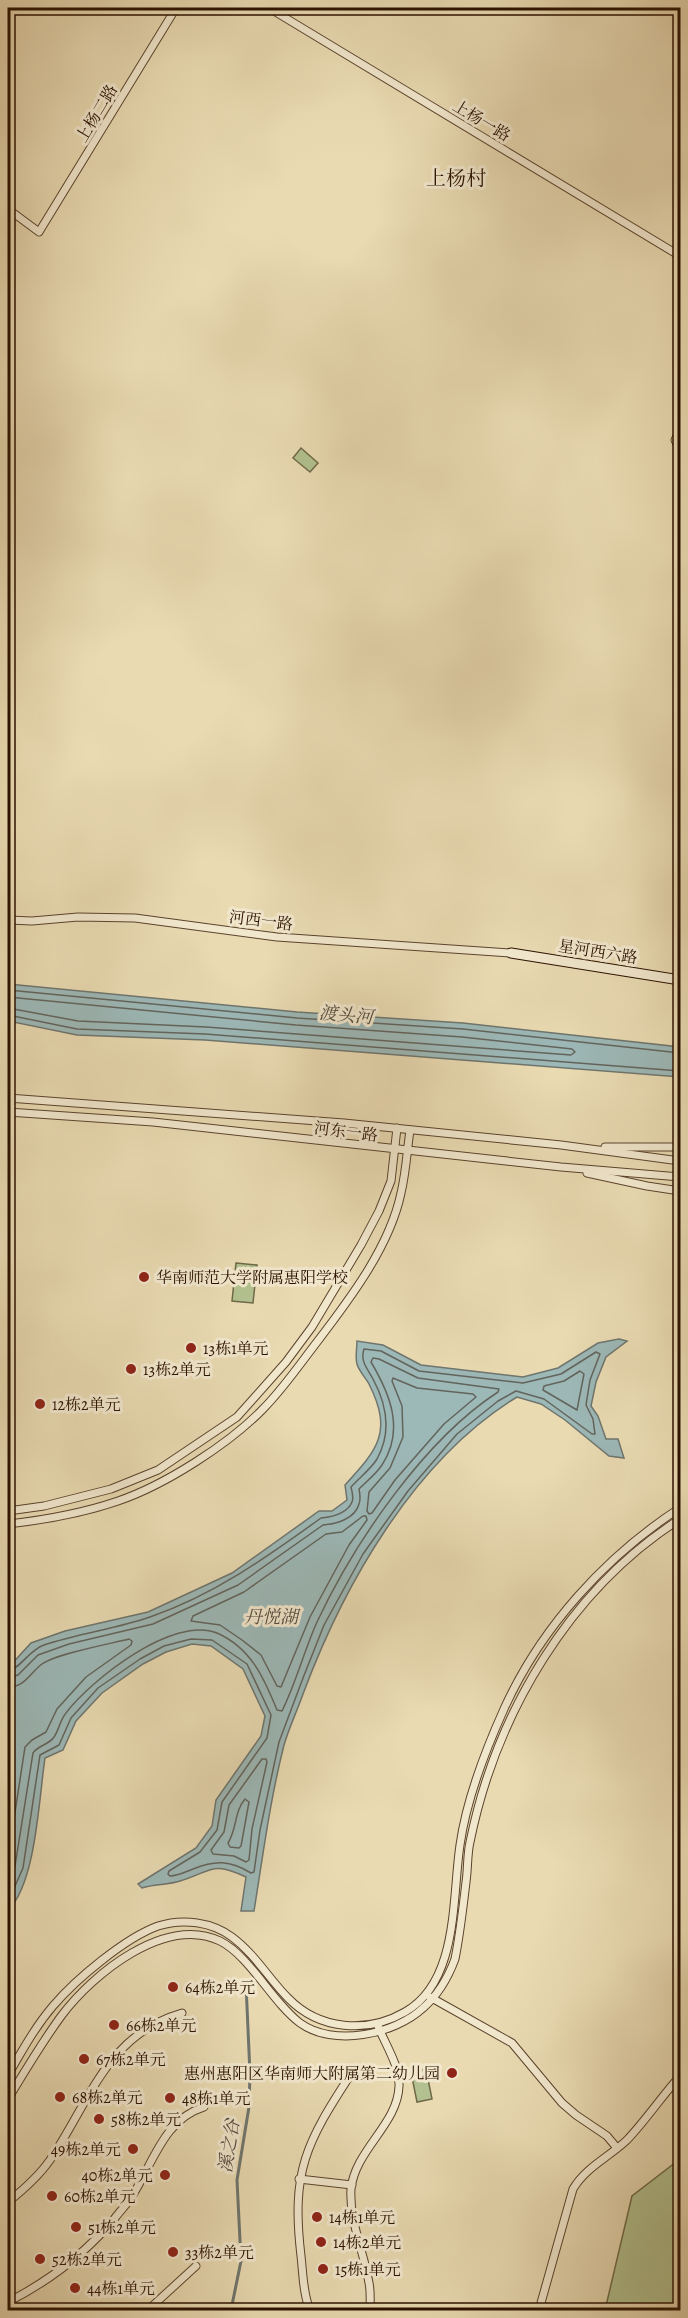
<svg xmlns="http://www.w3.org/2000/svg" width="688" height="2318" font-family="Alegreya,'Noto Serif SC',serif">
  <rect width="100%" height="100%" fill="#e9dab2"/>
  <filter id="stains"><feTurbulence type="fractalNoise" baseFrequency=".00333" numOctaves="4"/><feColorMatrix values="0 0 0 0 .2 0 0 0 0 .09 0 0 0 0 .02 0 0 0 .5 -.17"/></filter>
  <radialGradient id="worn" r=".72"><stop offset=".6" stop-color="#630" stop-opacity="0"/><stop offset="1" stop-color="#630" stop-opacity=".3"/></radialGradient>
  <!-- green -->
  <g fill="#b2c18f" stroke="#6e6948" stroke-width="1.5">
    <polygon points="301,448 318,463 310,472 293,458"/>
    <polygon points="236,1263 257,1265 253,1303 232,1301"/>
    <polygon points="426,2069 432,2099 417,2102 411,2072"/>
    <polygon points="680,2159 680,2310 605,2310 632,2196"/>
  </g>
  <!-- water -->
  <g fill="#9cb8b7" stroke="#6e756e" stroke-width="1.5">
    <polygon points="8,984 297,1012 463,1023 680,1047 680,1077 205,1040 77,1035 8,1021"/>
    <path d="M619,1339L627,1341L606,1357L596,1382L591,1406L598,1416L606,1439H618L624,1458L609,1456L565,1420L541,1404L517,1397C415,1459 344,1584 303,1694C297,1711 289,1728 284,1745C270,1800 263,1855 254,1911H241L246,1877C211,1860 211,1872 180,1881C168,1885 154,1884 142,1888L138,1884L196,1848L212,1826L216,1800L261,1736L265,1716L243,1669L211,1646L192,1644L166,1652L143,1664L102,1693L76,1721L63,1750L45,1758C39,1797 36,1884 8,1910V1668L31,1643L65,1631L148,1612L232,1573L319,1511H332L347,1500L345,1485C378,1449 393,1432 369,1384C365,1377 359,1371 357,1364C355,1358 357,1348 357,1341L383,1345L421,1365L523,1377L558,1368L598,1343Z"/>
  </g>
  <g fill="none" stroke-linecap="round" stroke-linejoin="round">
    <!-- shore -->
    <g stroke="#63645c" stroke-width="1.5">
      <polyline points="8,990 297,1018 463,1029 680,1053"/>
      <polyline points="8,997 296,1025 462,1037 572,1049 575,1052 571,1055 206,1027 78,1021 8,1008"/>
      <polyline points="8,1015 77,1029 205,1034 680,1071"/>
      <polygon points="580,1371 584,1374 577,1410 543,1390 544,1386 564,1381"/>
      <polygon points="393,1378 417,1388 473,1394 476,1397 444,1424 395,1480 372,1513 369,1514 367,1511 369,1492 390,1468 403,1437 402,1406 392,1381"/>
      <polygon points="363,1516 366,1516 367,1520 349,1545 310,1617 281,1687 277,1686 261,1655 242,1640 220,1625 191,1621 193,1616 244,1592 326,1534 342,1532"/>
      <path d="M8,1671C20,1669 29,1650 44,1645C79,1633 116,1629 150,1617C214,1595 267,1557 321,1518C331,1517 347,1514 352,1502C354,1498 352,1491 351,1487C359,1478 371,1469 377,1459C392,1432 387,1405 373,1379C367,1368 360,1361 364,1349L381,1351L419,1371L523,1383L561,1374L596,1352L600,1354L590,1380L586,1405L593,1419L595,1434H592L544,1399L516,1391L498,1401L457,1434L408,1491L363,1554L324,1625L303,1678L279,1742L260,1830L254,1872L251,1873C230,1860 215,1860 193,1869C185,1872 178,1876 170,1876L168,1874L169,1871L200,1852L217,1830L222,1802L267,1738L271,1715L247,1664L212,1640L191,1639L164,1646L140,1659L98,1688L71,1718L59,1745L40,1755L23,1868L8,1902"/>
      <path d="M8,1678L18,1675L38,1655L69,1644L153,1624L238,1585L323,1525C336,1524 355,1519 359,1504C361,1499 360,1494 359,1489C367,1481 376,1474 382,1465C405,1430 390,1394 371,1362L373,1358L379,1359L418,1378L499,1389L498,1392C424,1440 354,1543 317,1622C304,1651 296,1683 282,1711L277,1710C264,1678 251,1648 217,1633C173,1615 91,1680 66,1713C60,1720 59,1730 54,1737C49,1745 38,1745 33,1753L15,1866L8,1886"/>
      <path d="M8,1687C25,1687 29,1674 42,1664C56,1654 109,1644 129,1639L132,1641L131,1645L86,1677L57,1709L46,1732L32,1740L25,1747L8,1858"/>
      <polygon points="266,1759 267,1762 252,1829 249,1860 246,1862 234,1856 213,1854 211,1850 224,1832 229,1805 262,1759"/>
      <path d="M245,1799L249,1802L241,1846L239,1848L230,1847L228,1843C237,1829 234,1812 245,1799Z"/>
    </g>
    <!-- stream -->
    <polyline stroke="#6e756e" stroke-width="3" points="231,2310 241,2261 237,2180 249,2107 250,2074 246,1984"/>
    <!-- street casing -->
    <g stroke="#5a432c" stroke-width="9">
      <g id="street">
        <polyline points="269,8 680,256"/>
        <polyline points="8,209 39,232 176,8"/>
        <polyline points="680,430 675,440 680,449"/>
        <polyline points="8,920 32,921 78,917 135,918 277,937 511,953"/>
        <polyline points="8,1098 344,1123 561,1145 680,1161"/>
        <polyline points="8,1112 153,1122 561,1167 680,1177"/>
        <polyline points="605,1147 680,1147"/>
        <polyline points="587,1173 647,1186 680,1191"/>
        <polyline points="8,1511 44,1506 111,1489 158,1470 237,1417 286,1362 312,1327 361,1245 379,1211 391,1181 397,1128"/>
        <path d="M8,1524C44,1520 83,1513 118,1501C165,1485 229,1444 263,1409C283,1389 300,1364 317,1342C350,1299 390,1246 401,1193C406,1172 407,1151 410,1130"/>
        <polyline points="430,1997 512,2043 562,2103 576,2115 607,2136 617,2148"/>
        <path d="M8,2075C22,2051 35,2027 53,2006C76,1979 125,1938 158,1926C183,1918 212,1922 232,1937C255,1954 269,1979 288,1998C319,2030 367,2034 405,2012C459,1982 452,1897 460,1845C466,1802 486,1749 504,1709C541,1627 606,1556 680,1508"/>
        <path d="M8,2099C25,2071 42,2042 62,2015C93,1974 165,1915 220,1941C250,1956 272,2002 300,2023C333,2047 394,2035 423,2008C438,1995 448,1978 455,1959C460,1934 463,1908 466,1882C468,1869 467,1855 470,1842C496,1714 569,1590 680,1519"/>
        <polyline points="299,2179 352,2185"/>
        <path d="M8,2202C23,2190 39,2176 50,2160C89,2103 107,2034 182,2013"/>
        <path d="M8,2302C49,2281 85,2254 115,2218C121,2210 129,2202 134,2193C154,2160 165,2119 204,2107"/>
        <polyline points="148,2310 196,2266"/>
        <path d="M310,2310C303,2294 303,2273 301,2256C291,2171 306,2143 351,2074"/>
        <path d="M370,2310C370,2302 371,2292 369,2283C364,2252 349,2221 351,2189C355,2150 398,2124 399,2086C400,2066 385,2044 378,2026"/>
        <path d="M539,2310L573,2189C586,2167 609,2157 627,2140C646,2120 662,2096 680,2076"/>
      </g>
    </g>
    <!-- secondary casing -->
    <g stroke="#2a1100" stroke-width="11">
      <polyline id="secondary" points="511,953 680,980"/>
    </g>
    <!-- street -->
    <use href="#street" stroke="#f1e7cd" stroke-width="7"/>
    <!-- secondary -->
    <use href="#secondary" stroke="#f1e7cd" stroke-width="9"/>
  </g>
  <!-- markers -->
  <g fill="#8f2418" stroke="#f1e7cd" stroke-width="2">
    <circle cx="144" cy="1277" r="6"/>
    <circle cx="191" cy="1348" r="6"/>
    <circle cx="131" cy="1369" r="6"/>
    <circle cx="40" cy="1404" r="6"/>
    <circle cx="173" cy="1987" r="6"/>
    <circle cx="114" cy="2025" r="6"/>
    <circle cx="84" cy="2059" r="6"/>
    <circle cx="452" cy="2073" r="6"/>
    <circle cx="60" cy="2097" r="6"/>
    <circle cx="170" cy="2098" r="6"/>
    <circle cx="99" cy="2119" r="6"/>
    <circle cx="133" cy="2149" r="6"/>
    <circle cx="165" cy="2175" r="6"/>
    <circle cx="52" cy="2196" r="6"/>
    <circle cx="317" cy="2217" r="6"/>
    <circle cx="76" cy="2227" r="6"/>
    <circle cx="321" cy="2242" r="6"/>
    <circle cx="173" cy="2252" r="6"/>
    <circle cx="40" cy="2259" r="6"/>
    <circle cx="323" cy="2269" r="6"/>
    <circle cx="75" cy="2288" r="6"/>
  </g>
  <g text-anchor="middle" stroke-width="6" stroke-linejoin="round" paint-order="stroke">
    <!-- street labels -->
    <g font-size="16" fill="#2a1100" stroke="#f1e7cd">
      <text transform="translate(96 113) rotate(-59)" y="6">上杨二路</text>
      <text transform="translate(482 120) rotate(31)" y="6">上杨一路</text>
      <text transform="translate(261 920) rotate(7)" y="6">河西一路</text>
      <text transform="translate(598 951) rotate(9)" y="6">星河西六路</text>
      <text transform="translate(346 1131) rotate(7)" y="6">河东一路</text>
    </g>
    <!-- poi labels -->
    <g font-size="16" fill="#2a1100" stroke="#f1e7cd" text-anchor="start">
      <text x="156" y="1283">华南师范大学附属惠阳学校</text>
      <text x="203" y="1354">13栋1单元</text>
      <text x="143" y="1375">13栋2单元</text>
      <text x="52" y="1410">12栋2单元</text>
      <text x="185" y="1993">64栋2单元</text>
      <text x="126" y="2031">66栋2单元</text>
      <text x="96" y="2065">67栋2单元</text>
      <text x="440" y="2079" text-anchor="end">惠州惠阳区华南师大附属第二幼儿园</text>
      <text x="72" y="2103">68栋2单元</text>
      <text x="182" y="2104">48栋1单元</text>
      <text x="111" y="2125">58栋2单元</text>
      <text x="121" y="2155" text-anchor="end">49栋2单元</text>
      <text x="153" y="2181" text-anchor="end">40栋2单元</text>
      <text x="64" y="2202">60栋2单元</text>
      <text x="329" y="2223">14栋1单元</text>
      <text x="88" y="2233">51栋2单元</text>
      <text x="333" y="2248">14栋2单元</text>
      <text x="185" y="2258">33栋2单元</text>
      <text x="52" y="2265">52栋2单元</text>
      <text x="335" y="2275">15栋1单元</text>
      <text x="87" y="2294">44栋1单元</text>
    </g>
    <!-- water labels -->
    <g font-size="18" font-style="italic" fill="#524b40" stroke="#f1e7cd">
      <text transform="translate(346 1015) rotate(5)" y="6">渡头河</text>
      <text x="271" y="1623">丹悦湖</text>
      <text transform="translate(229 2146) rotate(-81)" y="6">溪之谷</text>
    </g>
    <!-- quarter labels -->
    <g font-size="20" fill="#2a1100" stroke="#f1e7cd">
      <text x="456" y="185">上杨村</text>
    </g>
  </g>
  <!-- margin -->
  <rect width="688" height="2318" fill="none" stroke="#e9dab2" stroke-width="30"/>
  <rect x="9" y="9" width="670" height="2300" fill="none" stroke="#2a1100" stroke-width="3"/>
  <rect x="15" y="15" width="658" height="2288" fill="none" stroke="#2a1100" stroke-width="1.5"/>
  <rect width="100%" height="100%" filter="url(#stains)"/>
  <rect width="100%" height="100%" fill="url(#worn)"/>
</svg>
